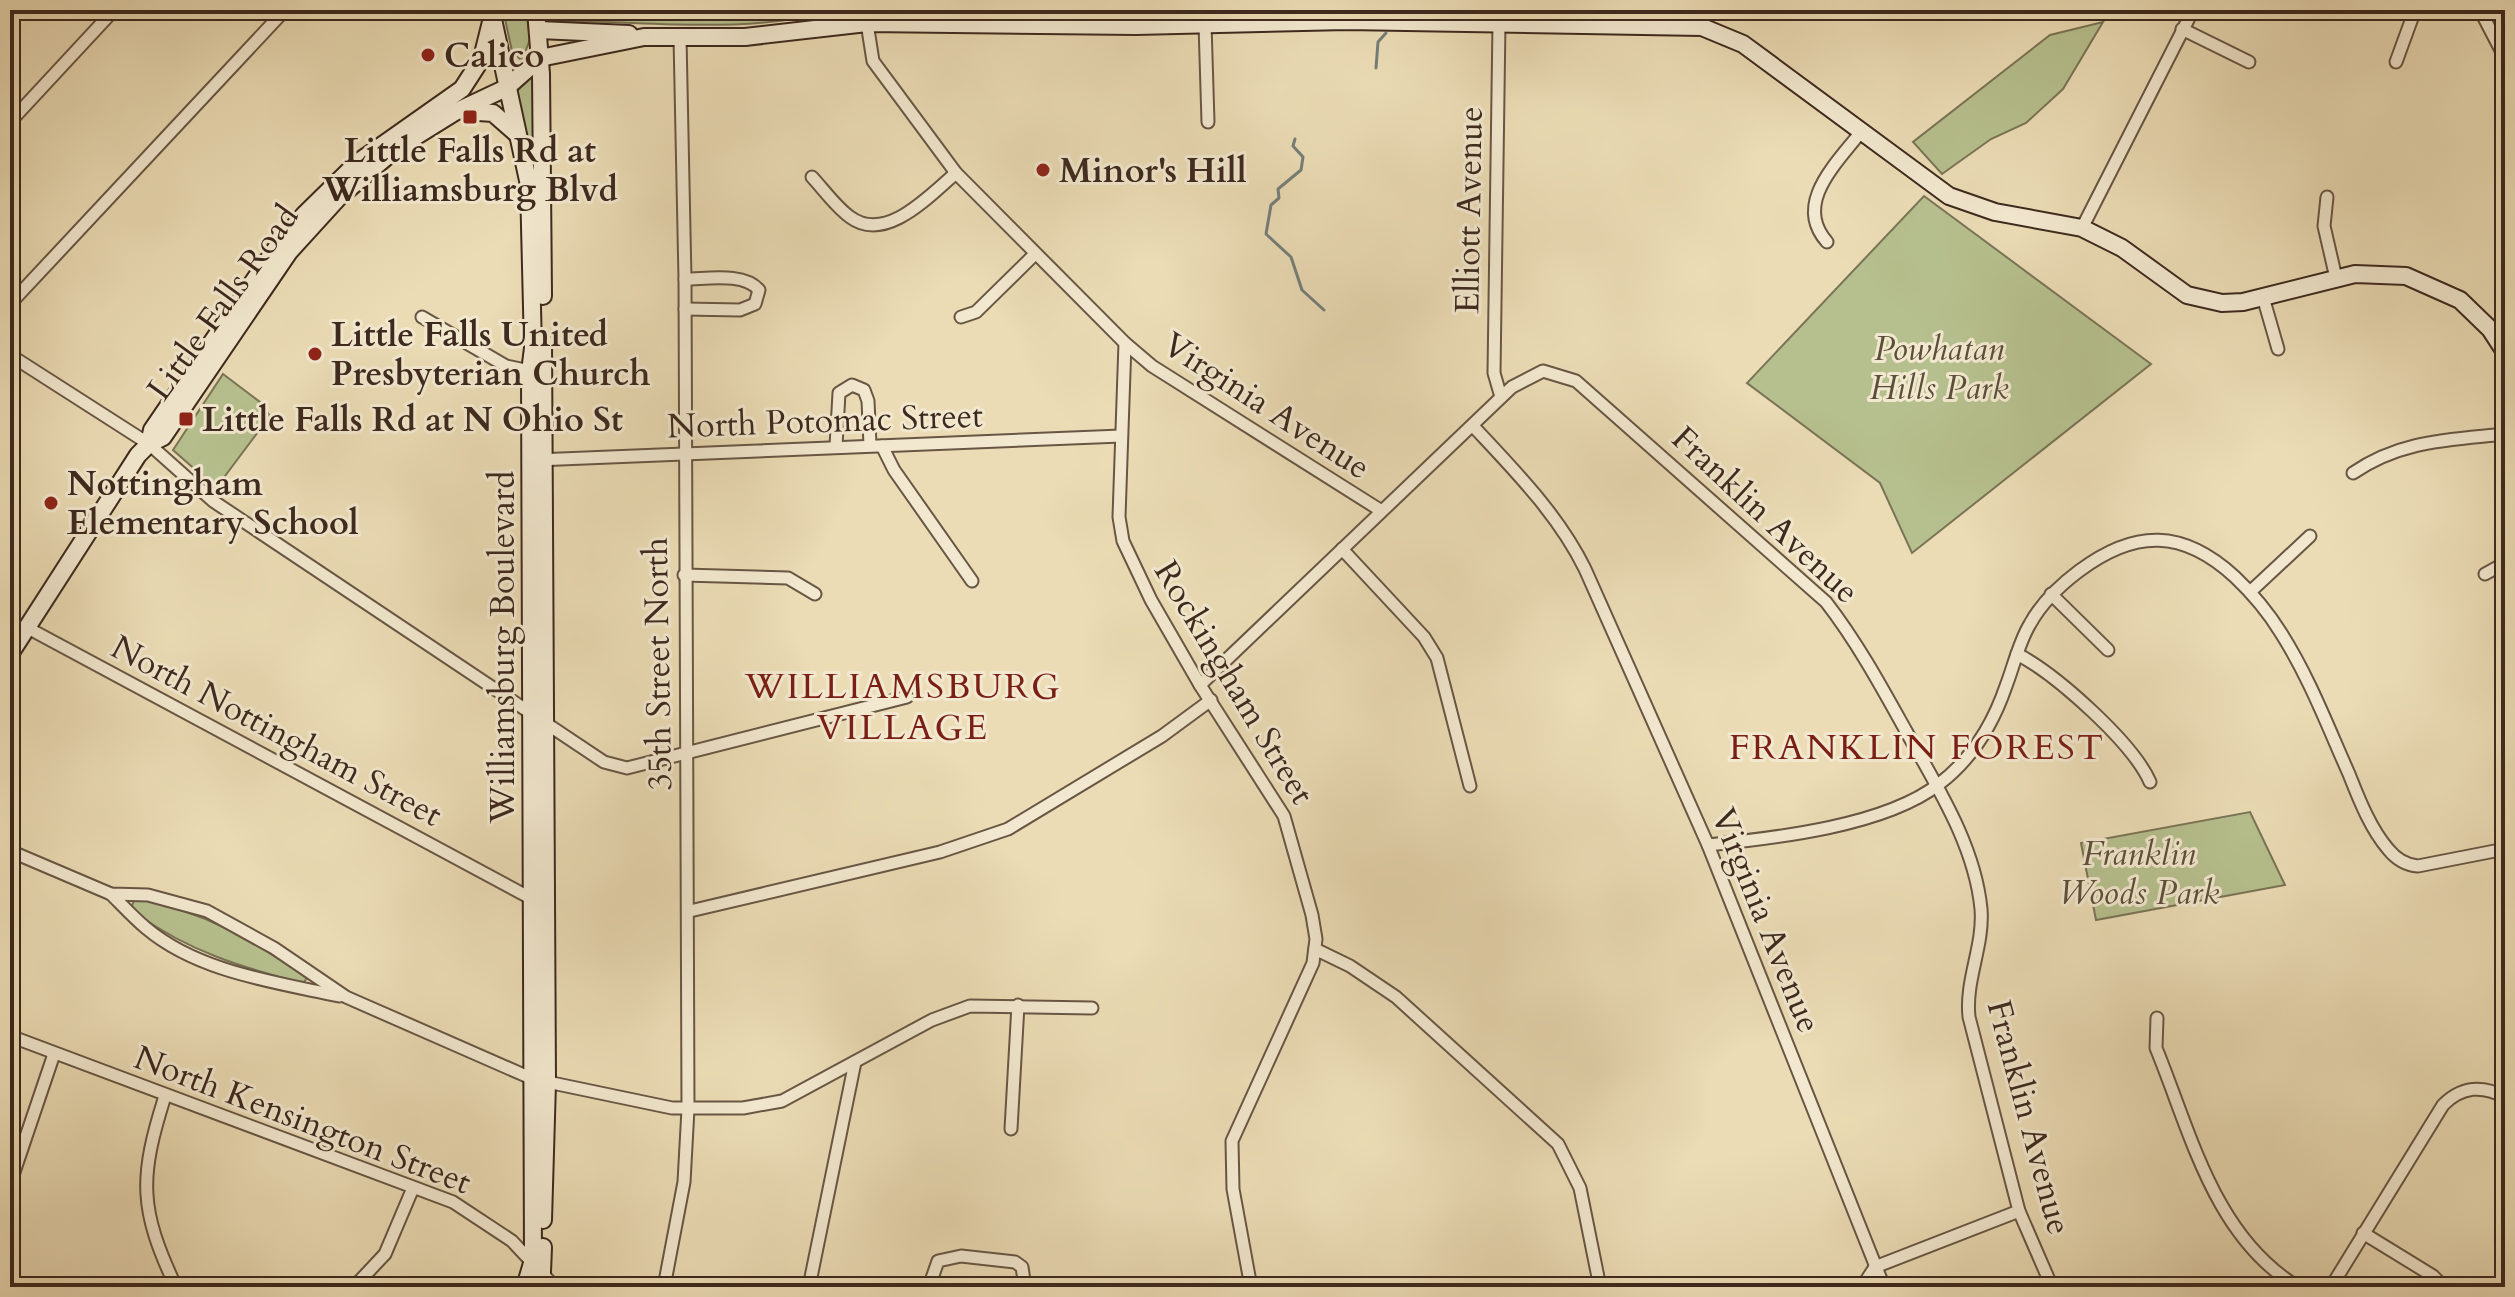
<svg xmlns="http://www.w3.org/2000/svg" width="2515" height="1297" font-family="Cardo,serif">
  <rect width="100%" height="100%" fill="#ebdcb5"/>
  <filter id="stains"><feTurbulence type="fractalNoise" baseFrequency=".0025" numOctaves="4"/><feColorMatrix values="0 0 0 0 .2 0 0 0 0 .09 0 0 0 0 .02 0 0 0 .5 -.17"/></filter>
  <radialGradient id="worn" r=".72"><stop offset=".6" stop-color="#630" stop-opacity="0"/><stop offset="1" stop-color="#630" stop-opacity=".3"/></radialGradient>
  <!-- green -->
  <g fill="#b6c08e" stroke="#7a7456" stroke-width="2">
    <polygon points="503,10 526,10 530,39 522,61 512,51"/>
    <path d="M551,10H835C745,35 651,21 559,21Z"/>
    <polygon points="2103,22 2063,89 2026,123 1991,139 1942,174 1913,142 2050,35"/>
    <polygon points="536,73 536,219 515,93"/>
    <polygon points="1924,196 2151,364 1912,553 1880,483 1747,383"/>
    <polygon points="223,374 260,402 270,416 216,488 173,450"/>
    <polygon points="2250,812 2285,885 2096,920 2081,843"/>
    <path d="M135,898C205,912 250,938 307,978L303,983C243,968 188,951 137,914L131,908Z"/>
  </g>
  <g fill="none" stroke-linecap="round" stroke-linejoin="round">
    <!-- stream -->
    <g stroke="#757f7a" stroke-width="3">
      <polyline points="1376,68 1378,42 1386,33"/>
      <polyline points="1295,139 1293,146 1303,157 1301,170 1278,189 1279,198 1271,205 1266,234 1291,257 1302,290 1324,310"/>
    </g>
    <!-- street casing -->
    <g stroke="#685644" stroke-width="15">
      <g id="street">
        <polyline points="2480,10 2505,58"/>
        <polyline points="867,23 873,61 956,173 1125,343 1152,366 1380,510"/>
        <polyline points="1053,23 1053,10"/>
        <polyline points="1499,23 1494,373 1501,397"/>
        <polyline points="1205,24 1208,122"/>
        <polyline points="1702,27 1704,10"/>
        <polyline points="2182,29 2249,62"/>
        <polyline points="2396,62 2415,10"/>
        <polyline points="10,122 114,10"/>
        <path d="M812,177C824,190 836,207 850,217C886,244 930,195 956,173"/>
        <polyline points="2327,197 2324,226 2336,278"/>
        <polyline points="2082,228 2193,10"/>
        <path d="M1827,242C1793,204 1836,164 1860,133"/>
        <polyline points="2263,297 2278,349"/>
        <polyline points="10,304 285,10"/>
        <path d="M685,309L740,310L755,304L759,290C744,272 707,279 685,279"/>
        <polyline points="422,317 506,366 535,372"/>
        <polyline points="961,317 976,312 1035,254"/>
        <polyline points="1125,343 1119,517 1123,541 1151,600 1200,685 1284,816 1312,915 1316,939 1313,963 1232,1141 1233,1189 1251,1287"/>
        <polyline points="10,355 149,444 213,501 604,762 627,768 907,697"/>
        <path d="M1473,426C1514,470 1558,514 1585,569L1708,845L1884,1287"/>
        <polyline points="836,446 839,393 852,385 864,390 868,401 870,445"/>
        <polyline points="882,446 894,470 972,581"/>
        <polyline points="536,460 1121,436"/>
        <path d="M2353,473C2401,440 2449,440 2505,434"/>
        <polyline points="1342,549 1424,637 1437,658 1470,786"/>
        <polyline points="2485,574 2505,563"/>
        <polyline points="684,575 788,578 815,594"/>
        <polyline points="2250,592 2310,536"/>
        <polyline points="2051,594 2108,650"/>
        <polyline points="26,627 536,901"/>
        <path d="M2017,654C2056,674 2133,743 2150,782"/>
        <path d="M1200,685L1512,387L1543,371L1576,381L1826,602C1857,642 1881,686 1906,731C1936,785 1975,845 1981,909C1984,946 1965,980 1969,1017L2019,1211L2052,1287"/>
        <path d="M1708,845C1776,838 1885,826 1939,784C1972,759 1993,724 2006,686C2014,665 2019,642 2030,624C2042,602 2059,586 2079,571C2135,529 2183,529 2235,577C2253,594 2268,612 2281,633C2309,677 2328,727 2349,774C2359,799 2370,828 2388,849C2396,859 2405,865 2418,866L2505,849"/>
        <polyline points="10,851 111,894 148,895 207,911 274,948 346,997 533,1079 672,1108 743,1108 782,1101 932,1020 970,1006 1092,1008"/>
        <path d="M111,894C122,905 134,918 146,928C198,972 275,982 339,996"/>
        <polyline points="690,911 940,852 1008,829 1162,736 1211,700"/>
        <polyline points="1315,949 1350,966 1396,997 1558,1144 1580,1188 1600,1287"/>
        <path d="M2157,1018L2156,1048C2191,1133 2214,1237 2298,1287"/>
        <polyline points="10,1036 453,1202 512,1241 555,1287"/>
        <path d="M165,1096C139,1178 139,1209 176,1287"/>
        <polyline points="1011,1129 1018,1005"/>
        <polyline points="10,1184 54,1054"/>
        <polyline points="2363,1233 2433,1276 2444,1287"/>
        <polyline points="10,1279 14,1287"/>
        <polyline points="354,1287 385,1254 413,1188"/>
        <polyline points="664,1287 684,1182 688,1109 685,279 680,37"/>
        <polyline points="809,1287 855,1062"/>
        <polyline points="929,1287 938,1261 961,1256 1015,1262 1022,1267 1025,1287"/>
        <polyline points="1862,1287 1875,1267 2019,1211"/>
        <path d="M2331,1287L2443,1105C2462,1086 2482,1085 2505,1097"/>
      </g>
    </g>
    <!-- secondary casing -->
    <g stroke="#3d291e" stroke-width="20">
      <g id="secondary">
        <polyline points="491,10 529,185 533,348 530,372 533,1260 525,1287"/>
        <polyline points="536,10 541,74 543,296"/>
        <polyline points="539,30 629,34"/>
        <polyline points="464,111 493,113 517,134"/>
        <polyline points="543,339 547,1083 543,1220"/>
        <polyline points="149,444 152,430 279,244 304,215 357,163 462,89 482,58 491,22"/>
        <polyline points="10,654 138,455 149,444 163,437 289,252 339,197 397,148 455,112 506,88 540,58 644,37 745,37 867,23 1136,26 1347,21 1702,27 1743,44 1949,196 1995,212 2082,228 2122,248 2187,295 2222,303 2243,302 2355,274 2406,276 2460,300 2490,329 2505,352"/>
        <polyline points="537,1287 542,1272 543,1247"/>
      </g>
    </g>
    <!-- street -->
    <use href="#street" stroke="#f2e8cf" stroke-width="11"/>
    <!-- secondary -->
    <use href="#secondary" stroke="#f2e8cf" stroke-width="16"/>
  </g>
  <!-- markers -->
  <g fill="#8f2418" stroke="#f2e8cf" stroke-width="3">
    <circle cx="428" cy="55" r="8"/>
    <rect x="462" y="109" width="16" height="16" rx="4"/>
    <circle cx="1043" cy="170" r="8"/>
    <circle cx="315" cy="354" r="8"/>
    <rect x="178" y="411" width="16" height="16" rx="4"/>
    <circle cx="51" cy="503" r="8"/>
  </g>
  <g text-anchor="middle" stroke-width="6" stroke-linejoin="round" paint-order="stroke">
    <!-- poi labels -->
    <g font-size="34" font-weight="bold" fill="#3d291e" stroke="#f2e8cf" text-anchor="start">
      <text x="444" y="67">Calico</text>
      <text x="470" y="162" text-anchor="middle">Little Falls Rd at<tspan x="470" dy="39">Williamsburg Blvd</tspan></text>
      <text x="1059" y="182">Minor's Hill</text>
      <text x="331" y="346">Little Falls United<tspan x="331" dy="39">Presbyterian Church</tspan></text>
      <text x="202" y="431">Little Falls Rd at N Ohio St</text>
      <text x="67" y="495">Nottingham<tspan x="67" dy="39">Elementary School</tspan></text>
    </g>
    <!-- street labels -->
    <g font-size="34" fill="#3d291e" stroke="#f2e8cf">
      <text transform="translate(1468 210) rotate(-89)" y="12">Elliott Avenue</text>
      <text transform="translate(222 302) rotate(-54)" y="12">Little Falls Road</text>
      <text transform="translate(1267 405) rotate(33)" y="12">Virginia Avenue</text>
      <text transform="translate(825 420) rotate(-2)" y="12">North Potomac Street</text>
      <text transform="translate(1766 514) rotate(43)" y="12">Franklin Avenue</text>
      <text transform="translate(502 647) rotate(-90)" y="12">Williamsburg Boulevard</text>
      <text transform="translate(657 664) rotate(-91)" y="12">35th Street North</text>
      <text transform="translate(1235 682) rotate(59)" y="12">Rockingham Street</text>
      <text transform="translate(277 730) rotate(28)" y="12">North Nottingham Street</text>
      <text transform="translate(1767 920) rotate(68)" y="12">Virginia Avenue</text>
      <text transform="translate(2030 1117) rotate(75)" y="12">Franklin Avenue</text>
      <text transform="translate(303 1119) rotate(21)" y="12">North Kensington Street</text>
    </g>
    <!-- park labels -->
    <g font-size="34" font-style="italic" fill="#5b4f3a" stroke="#f2e8cf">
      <text x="1939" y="360">Powhatan<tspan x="1939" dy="39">Hills Park</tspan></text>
      <text x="2139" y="865">Franklin<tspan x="2139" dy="39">Woods Park</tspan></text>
    </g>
    <!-- neighbourhood labels -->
    <g font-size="36" letter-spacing="2" fill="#7a1f14" stroke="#f2e8cf">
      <text x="903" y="698">WILLIAMSBURG<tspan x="903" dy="41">VILLAGE</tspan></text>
      <text x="1917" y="759">FRANKLIN FOREST</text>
    </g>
  </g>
  <!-- margin -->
  <rect width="2515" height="1297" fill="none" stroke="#ebdcb5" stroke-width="40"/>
  <rect x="12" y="12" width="2491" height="1273" fill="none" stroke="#3d291e" stroke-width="4"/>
  <rect x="20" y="20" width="2475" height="1257" fill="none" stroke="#3d291e" stroke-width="2"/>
  <rect width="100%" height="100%" filter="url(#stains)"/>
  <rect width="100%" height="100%" fill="url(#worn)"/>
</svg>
